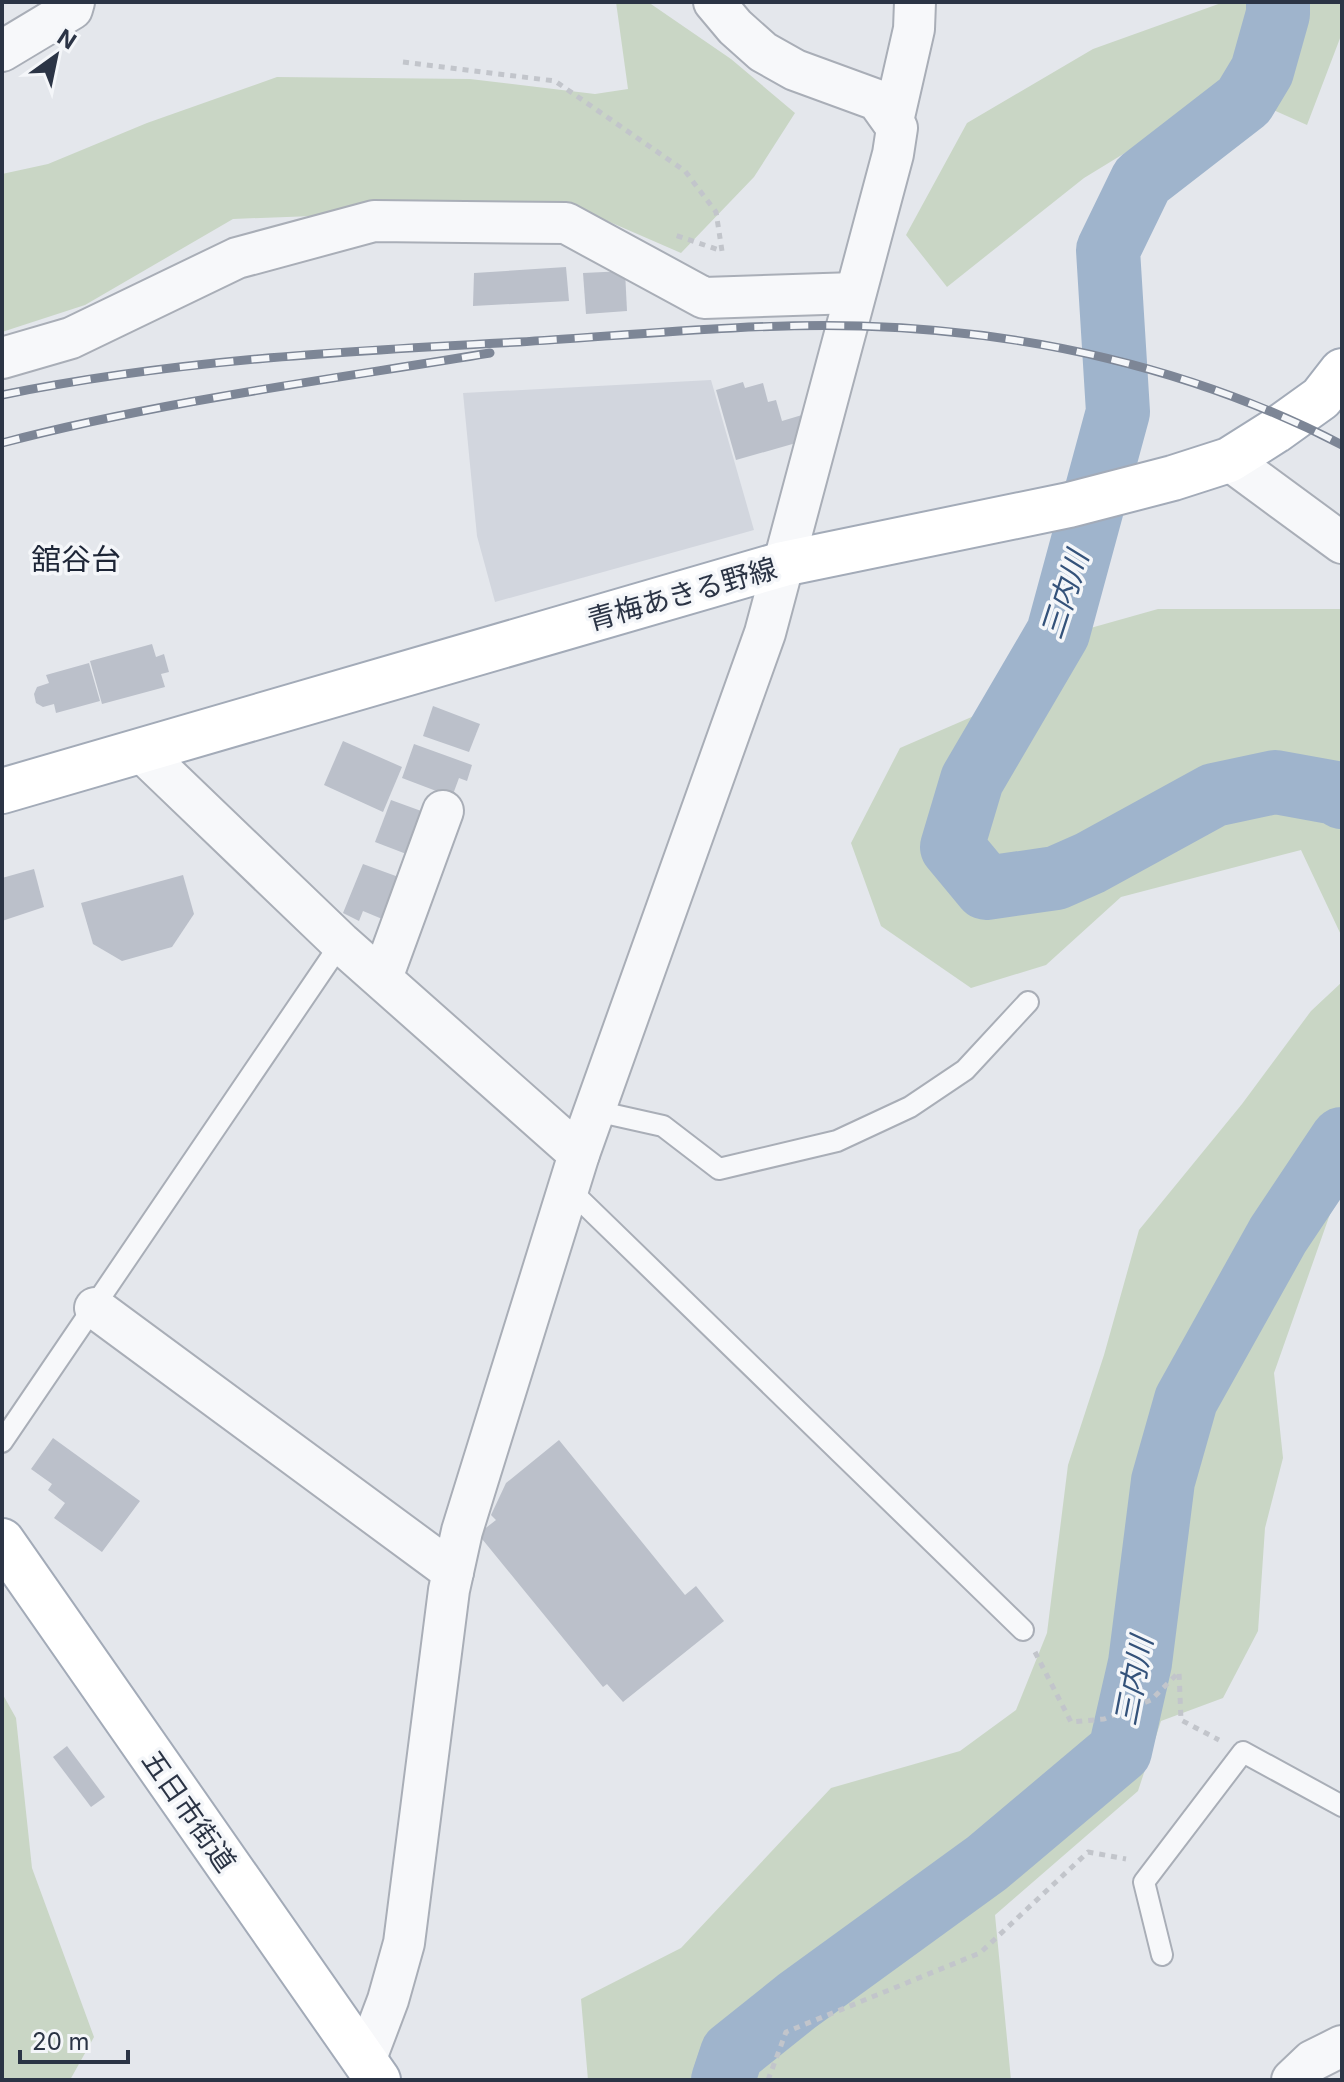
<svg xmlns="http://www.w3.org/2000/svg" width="1344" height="2082" font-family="Inter,'Noto Sans JP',sans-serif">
  <rect width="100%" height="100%" fill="#e4e7ec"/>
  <!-- built -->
  <polygon fill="#d2d6de" points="711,380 754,530 495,602 477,536 463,393"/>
  <!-- green -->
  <g fill="#c9d6c5">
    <polygon points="616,2 648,2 731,59 795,113 754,177 681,253 573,206 233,219 85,305 2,332 2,174 48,164 147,123 277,77 470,79 595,94 628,89"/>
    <polygon points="1224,2 1342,2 1342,33 1307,125 1228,90 1084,178 947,287 906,235 967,123 1093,49"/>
    <polygon points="1158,609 1342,609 1342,937 1301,850 1121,897 1046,965 971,988 881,926 851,843 900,748 990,709 1012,650"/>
    <polygon points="1342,982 1342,1180 1274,1373 1283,1458 1265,1528 1258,1631 1223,1698 1161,1721 1138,1791 995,1915 1011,2080 588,2080 581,1999 681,1948 831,1788 960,1751 1016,1710 1047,1633 1068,1465 1104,1355 1139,1230 1242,1104 1311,1011"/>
    <polygon points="2,1693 16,1718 32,1868 94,2037 70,2080 2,2080"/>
  </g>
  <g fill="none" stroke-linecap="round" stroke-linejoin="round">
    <!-- river -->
    <g stroke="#9fb4cc" stroke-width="64">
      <polyline points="1278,2 1278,14 1262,71 1244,101 1142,180 1108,250 1118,412 1058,633 972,780 952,847 986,888 1056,878 1090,863 1214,795 1275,782 1336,793 1342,797"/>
      <polyline points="723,2080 732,2053 797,2001 987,1863 1120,1751 1140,1663 1163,1481 1186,1400 1278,1235 1342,1139"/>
    </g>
  </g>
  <!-- building -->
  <g fill="#bbc0ca">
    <polygon points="566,267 569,301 473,306 474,273"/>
    <polygon points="625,271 627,311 586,314 583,273"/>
    <polygon points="743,382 745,388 763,383 768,402 776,400 782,421 802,415 796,443 736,460 716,390"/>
    <polygon points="152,644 156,657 164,654 169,672 161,674 165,687 102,704 90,661"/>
    <polygon points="89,663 100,701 56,713 54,704 43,707 36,703 34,694 37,687 49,683 46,675"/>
    <polygon points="433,706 480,724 469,752 423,736"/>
    <polygon points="343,741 402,767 383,812 324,785"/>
    <polygon points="414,744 472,765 467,781 459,778 452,797 402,778"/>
    <polygon points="391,800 424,812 409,855 375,842"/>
    <polygon points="363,864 404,879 387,921 363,911 359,921 343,913"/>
    <polygon points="34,869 44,907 2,921 2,878"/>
    <polygon points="183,875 194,914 172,947 122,961 93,944 81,903"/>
    <polygon points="53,1438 140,1501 102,1552 54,1518 65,1503 48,1490 52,1484 31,1469"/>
    <polygon points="559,1440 685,1595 696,1586 724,1621 623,1702 607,1684 603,1687 478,1534 496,1520 491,1515 506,1483"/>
    <polygon points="67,1746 105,1797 91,1807 53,1757"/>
  </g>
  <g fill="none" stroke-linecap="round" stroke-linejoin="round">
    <!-- service casing -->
    <g stroke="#a9aeb7" stroke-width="24">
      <g id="service">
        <polyline points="596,1111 663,1126 719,1169 837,1141 910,1107 965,1070 1028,1002"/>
        <polyline points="568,1188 1023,1630"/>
        <polyline points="2,1442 341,943"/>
        <polyline points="1162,1955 1144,1882 1243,1752 1342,1806"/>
      </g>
    </g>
    <!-- minor casing -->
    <g stroke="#a9aeb7" stroke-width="44">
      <g id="minor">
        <polyline points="2,51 72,9 74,2"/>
        <polyline points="893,121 914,29 915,2"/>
        <polyline points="2,358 71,338 237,258 374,221 566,223 704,298 855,293"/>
        <polyline points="1229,460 1342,543"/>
        <polyline points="141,751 341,943 579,1154"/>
        <polyline points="382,978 443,811"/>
        <polyline points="95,1308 453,1572"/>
        <polyline points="365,2061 388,2000 404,1943 449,1590 462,1531 579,1154 765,633 893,154 897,128 877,100 795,70 763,52 735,27 714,2"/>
        <polyline points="1292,2080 1312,2061 1342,2046"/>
      </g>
    </g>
    <!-- primary casing -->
    <g stroke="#a3abb8" stroke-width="48">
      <g id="primary">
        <polyline points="2,791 783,564 1069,505 1173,478 1229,460 1275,431 1321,398 1342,371"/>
        <polyline points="2,1541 378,2080"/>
      </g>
    </g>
    <!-- path -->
    <g stroke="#c2c5cb" stroke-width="5" stroke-dasharray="6 6" stroke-linecap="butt">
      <polyline points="403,62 555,81 685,171 716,212 722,251 672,234"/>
      <polyline points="1035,1652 1071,1722 1104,1719 1151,1700 1179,1672 1181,1720 1219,1740"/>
      <polyline points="768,2080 786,2032 980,1953 1088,1852 1126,1859"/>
    </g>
    <!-- service -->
    <use href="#service" stroke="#f7f8fa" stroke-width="20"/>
    <!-- minor -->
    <use href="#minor" stroke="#f7f8fa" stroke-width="40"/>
    <!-- primary -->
    <use href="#primary" stroke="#fff" stroke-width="44"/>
    <!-- rail casing -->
    <g stroke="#7d8696" stroke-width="9">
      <g id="rail">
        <path d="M2,395C173,360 346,351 519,342C633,335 747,323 861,326C1027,331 1194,368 1342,445"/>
        <path d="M2,443C162,401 327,380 490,353"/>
      </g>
    </g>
    <!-- rail -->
    <use href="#rail" stroke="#f4f6f9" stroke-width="6" stroke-dasharray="18" stroke-linecap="butt"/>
  </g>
  <g text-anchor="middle" stroke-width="7" stroke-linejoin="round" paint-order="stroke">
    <!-- street labels -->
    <g font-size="28" fill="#2b3445" stroke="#f4f6f9">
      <text transform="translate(682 594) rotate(-16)" y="10">青梅あきる野線</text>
      <text transform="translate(189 1811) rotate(55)" y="10">五日市街道</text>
    </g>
    <!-- neighbourhood labels -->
    <g font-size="30" fill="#1d2536" stroke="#f4f6f9">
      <text x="76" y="570">舘谷台</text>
    </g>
    <!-- water labels -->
    <g font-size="30" font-style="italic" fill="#34527a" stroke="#f4f6f9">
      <text transform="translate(1065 595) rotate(-72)" y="10">三内川</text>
      <text transform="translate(1134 1681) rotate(-79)" y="10">三内川</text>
    </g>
  </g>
  <!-- border -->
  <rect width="1344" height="2082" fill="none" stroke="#2b3445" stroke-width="8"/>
  <!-- north arrow -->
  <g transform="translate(56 56) rotate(33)" stroke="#f4f6f9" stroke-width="6" paint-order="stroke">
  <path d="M0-6L14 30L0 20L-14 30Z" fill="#2b3445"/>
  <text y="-12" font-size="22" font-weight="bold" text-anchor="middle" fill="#2b3445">N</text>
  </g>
  <!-- scale -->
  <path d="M20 2050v12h108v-12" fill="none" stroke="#2b3445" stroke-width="4"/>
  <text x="32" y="2050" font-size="24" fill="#2b3445" stroke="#f4f6f9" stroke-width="6" paint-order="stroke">20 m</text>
</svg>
